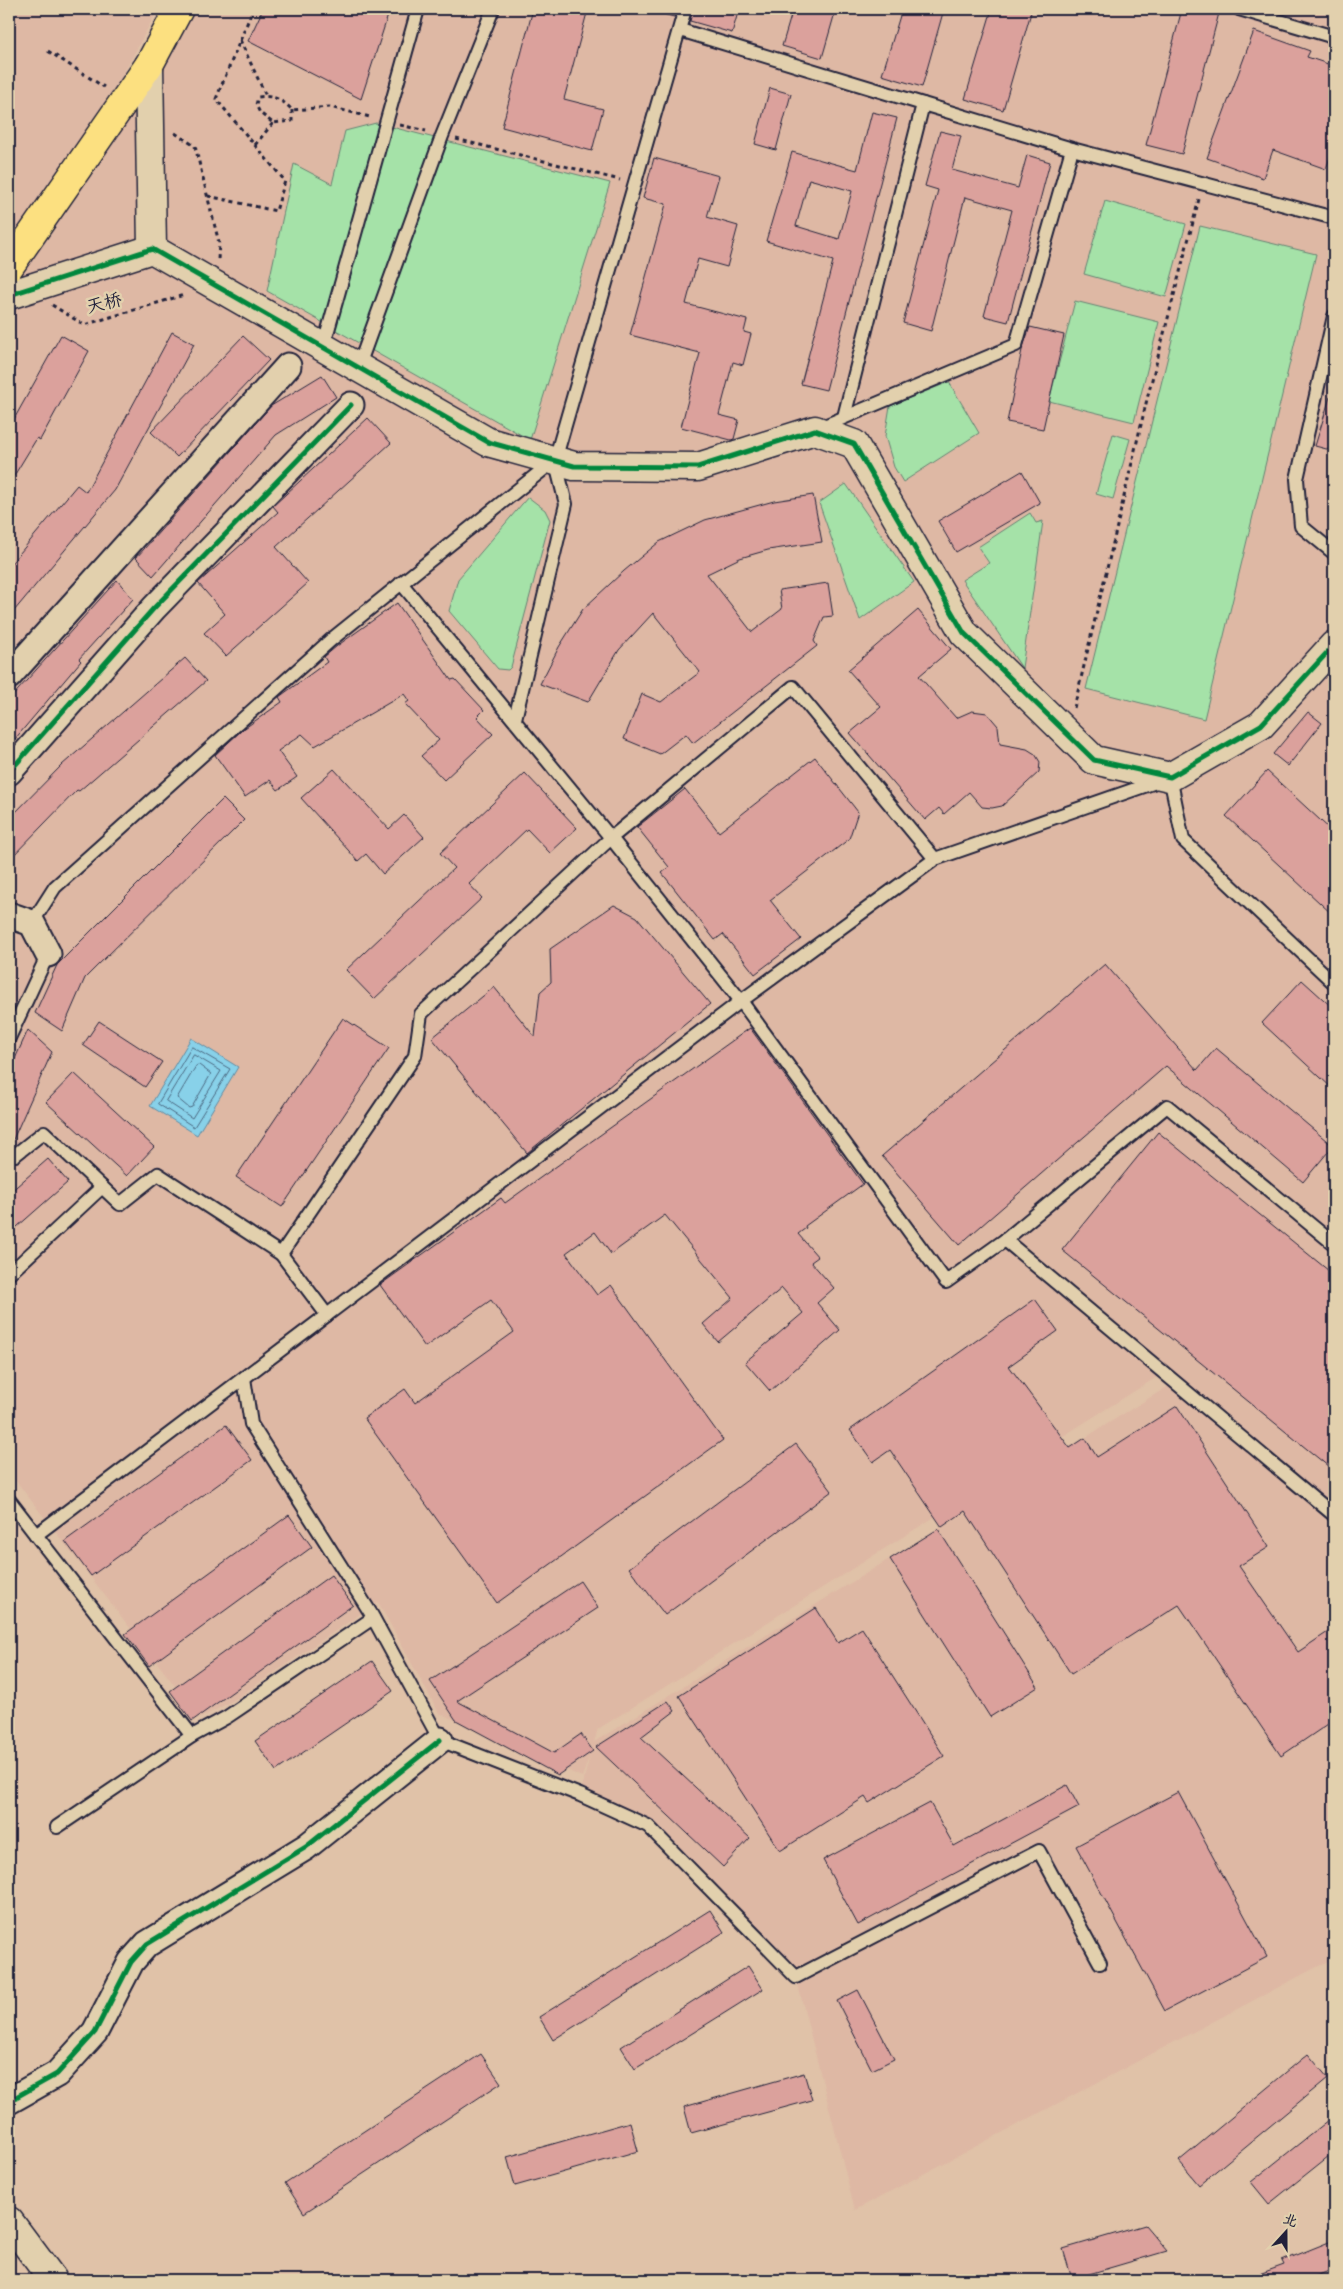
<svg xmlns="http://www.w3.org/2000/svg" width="1343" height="2289" font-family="Mynerve,'LXGW WenKai TC',sans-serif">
  <rect width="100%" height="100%" fill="#e0c2a8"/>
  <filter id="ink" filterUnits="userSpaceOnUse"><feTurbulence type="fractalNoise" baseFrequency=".02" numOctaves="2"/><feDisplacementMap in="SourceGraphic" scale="10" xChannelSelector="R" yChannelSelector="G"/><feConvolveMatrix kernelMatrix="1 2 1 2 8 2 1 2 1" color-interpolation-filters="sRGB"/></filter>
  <g filter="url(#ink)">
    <!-- built -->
    <g fill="#deb8a4">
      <polygon points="9,9 158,9 121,78 9,241"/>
      <polygon points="191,9 1334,9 1334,1509 1168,1370 598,1729 594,1742 1175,1382 1334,1515 1334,1958 855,2210 796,1977 648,1826 580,1795 590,1755 582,1777 439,1713 378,1602 234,1700 200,1718 9,1472 9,289"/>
    </g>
    <!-- green -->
    <g fill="#a5e2a8" stroke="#648272">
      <polygon points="376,123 610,183 530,440 267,291 294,164 332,184 345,131"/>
      <polygon points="1105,201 1186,224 1166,297 1084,274"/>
      <polygon points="1200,226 1316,254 1204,719 1086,689"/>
      <polygon points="1075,301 1159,322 1134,422 1049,401"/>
      <polygon points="949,382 979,433 903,482 894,467 885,436 890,406"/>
      <polygon points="1113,434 1130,439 1113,499 1096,494"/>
      <polygon points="846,484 914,582 860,620 819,503"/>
      <polygon points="528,497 545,510 550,520 511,667 508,670 498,669 449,611 458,579"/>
      <polygon points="1030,513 1036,523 1043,521 1022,668 962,580 989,563 978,547"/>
    </g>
    <!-- water -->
    <polygon fill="#88d1e9" stroke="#5f8ba3" points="191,1038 238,1067 197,1135 150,1106"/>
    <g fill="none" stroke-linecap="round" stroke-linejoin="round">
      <!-- shore -->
      <g stroke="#4b6881" stroke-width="1">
        <polygon points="192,1047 230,1069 194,1127 158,1104"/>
        <polygon points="194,1055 221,1071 192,1118 166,1101"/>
        <polygon points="199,1065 211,1074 192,1107 189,1108 177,1098 196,1066"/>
      </g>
    </g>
    <!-- building -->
    <g fill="#dba19c" stroke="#22223b" fill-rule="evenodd">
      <polygon points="263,9 390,9 361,99 248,41"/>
      <polygon points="533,9 588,9 564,99 603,109 592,151 502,127"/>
      <polygon points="664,9 677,9 674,17 663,14"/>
      <polygon points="693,9 739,9 732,33 690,21"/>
      <polygon points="793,9 836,9 822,58 782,46"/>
      <polygon points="902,9 944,9 922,87 882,75"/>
      <polygon points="992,9 1032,9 1003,110 965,99"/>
      <polygon points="1182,9 1202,9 1219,13 1182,154 1146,145"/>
      <polygon points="1254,31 1310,51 1307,57 1334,66 1334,146 1326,169 1273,150 1263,178 1207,158"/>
      <polygon points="770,88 791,94 776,150 755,144"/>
      <path d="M872,112L897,118L826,390L801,384L833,261L766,241L792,152L857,170ZM809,179L852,191L839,239L796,226Z"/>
      <polygon points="940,131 961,136 952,170 1018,188 1027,155 1050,162 1008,322 984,316 1012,210 965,197 931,331 903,323 938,190 925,186"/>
      <polygon points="654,158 719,176 707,217 738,226 727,267 698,259 686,304 747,320 744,332 751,334 743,365 733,362 719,415 739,420 734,439 731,440 681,427 700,353 630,335 666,204 643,198"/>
      <polygon points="1030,327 1064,335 1043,429 1007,422 1022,350"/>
      <polygon points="172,332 194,344 115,490 9,617 9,566 77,485 86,492"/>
      <polygon points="61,335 89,351 40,440 37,438 9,484 9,428"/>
      <polygon points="243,336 269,360 177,457 151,432"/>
      <polygon points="322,375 336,397 276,435 153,576 136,558 271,406"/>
      <polygon points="1330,397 1334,397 1334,451 1315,446"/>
      <polygon points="368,418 391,443 276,547 308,583 226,656 204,633 225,614 198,583 278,512 273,506"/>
      <polygon points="1022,471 1040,503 956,552 938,521"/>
      <polygon points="813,495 822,542 768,550 740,558 707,574 752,632 782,609 779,590 828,583 833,616 824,617 814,641 817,646 693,743 686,734 660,754 624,739 642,694 661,702 700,672 653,613 619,650 588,702 540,684 559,647 583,609 624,571 659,542 705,520 774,501"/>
      <polygon points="117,580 133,599 79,659 81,661 9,746 9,700"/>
      <polygon points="397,603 451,680 455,679 484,710 477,717 493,734 444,780 421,756 439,740 405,704 409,701 404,694 315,746 302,734 278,751 297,777 278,790 270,780 245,797 215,755 242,730 282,702 279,697 327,662 324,657 337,646"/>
      <polygon points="918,610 951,649 919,676 956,718 972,711 987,713 998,726 1000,744 1027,749 1035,754 1040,762 1039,772 1002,806 992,808 982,807 969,792 944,814 939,808 925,820 850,733 881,707 848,670"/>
      <polygon points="185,658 206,681 79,791 77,790 9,860 9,819 62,765"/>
      <polygon points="1308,712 1322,723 1288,766 1273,754"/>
      <polygon points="815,757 858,812 849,839 770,900 801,939 755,974 723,934 715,940 662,873 669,867 637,827 685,789 719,832"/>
      <polygon points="334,769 389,829 404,815 424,837 383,874 366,854 358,861 301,798"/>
      <polygon points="1267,771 1334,833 1334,916 1226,816"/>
      <polygon points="525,773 577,828 550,853 527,829 469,884 482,898 374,999 346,970 454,868 440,853"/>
      <polygon points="223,799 244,820 85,978 62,1031 35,1013 57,965"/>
      <polygon points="614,905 637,917 710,1004 527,1153 432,1038 494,987 535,1037 540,992 551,982 550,949"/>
      <polygon points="1105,964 1197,1070 1216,1048 1333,1146 1303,1182 1166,1066 959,1245 882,1156"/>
      <polygon points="1302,980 1334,1009 1334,1090 1262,1023"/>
      <polygon points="343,1018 389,1048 282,1207 236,1177"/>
      <polygon points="99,1021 162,1062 145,1087 83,1045"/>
      <polygon points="750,1028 863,1184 805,1226 806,1228 798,1234 818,1257 811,1262 834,1288 817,1303 840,1330 770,1391 745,1362 803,1313 782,1288 718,1342 703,1324 733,1298 665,1215 611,1254 595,1232 566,1253 597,1295 611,1285 723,1440 497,1603 364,1418 405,1389 415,1403 514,1332 491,1300 425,1347 380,1285 501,1198 505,1203"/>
      <polygon points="28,1030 52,1052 11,1144 9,1144 9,1072"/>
      <polygon points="74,1073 154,1147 127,1176 46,1102"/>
      <polygon points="1158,1132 1334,1275 1334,1471 1062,1250"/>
      <polygon points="48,1159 68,1182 9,1234 9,1193"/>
      <polygon points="1035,1299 1058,1331 1009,1366 1070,1448 1085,1438 1097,1457 1177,1406 1269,1547 1239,1566 1298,1652 1334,1628 1334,1720 1281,1756 1179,1605 1071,1674 965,1511 942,1527 890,1450 873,1462 850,1430"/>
      <polygon points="226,1425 252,1460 91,1576 65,1541"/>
      <polygon points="796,1444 832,1491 665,1615 629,1568"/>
      <polygon points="289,1515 312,1547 149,1666 125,1634"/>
      <polygon points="938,1529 1038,1687 990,1717 890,1559"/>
      <polygon points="331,1575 353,1605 192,1721 170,1691"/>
      <polygon points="580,1581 598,1608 457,1701 554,1753 581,1734 593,1751 558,1775 456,1720 430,1681"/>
      <polygon points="816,1608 838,1643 862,1628 944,1756 869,1803 865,1797 780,1851 679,1696"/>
      <polygon points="372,1661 393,1691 276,1771 255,1741"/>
      <polygon points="668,1701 675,1711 641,1737 750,1838 723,1867 596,1747"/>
      <polygon points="1067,1785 1079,1807 858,1925 823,1860 930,1803 954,1846"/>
      <polygon points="1178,1792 1267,1957 1165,2011 1076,1846"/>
      <polygon points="710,1910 724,1932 553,2040 539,2017"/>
      <polygon points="748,1966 763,1989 635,2069 621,2047"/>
      <polygon points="858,1990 894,2059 872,2070 837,2001"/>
      <polygon points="481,2054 501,2083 304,2213 285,2183"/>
      <polygon points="1308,2054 1328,2078 1199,2185 1179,2161"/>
      <polygon points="804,2073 812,2100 691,2133 684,2107"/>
      <polygon points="1334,2116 1334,2152 1269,2204 1251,2182"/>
      <polygon points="630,2122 638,2151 515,2186 507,2157"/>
      <polygon points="1145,2225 1167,2251 1072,2279 1063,2249"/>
      <polygon points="1334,2240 1334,2269 1306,2280 1249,2280 1248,2278 1284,2265 1282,2261"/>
    </g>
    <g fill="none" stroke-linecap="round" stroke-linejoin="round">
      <!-- service casing -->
      <g stroke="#22223b" stroke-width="16">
        <g id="service">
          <polyline points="1239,9 1334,37"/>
          <polyline points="680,30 923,104 844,417"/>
          <polyline points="1072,149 1334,218"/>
          <polyline points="1334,316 1297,479 1301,526 1334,553"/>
          <polyline points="323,348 418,9"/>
          <polyline points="358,368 442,136 493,9"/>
          <polyline points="817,429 1016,345 1072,149 923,104"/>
          <polyline points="515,719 566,504 555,460 685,9"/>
          <polyline points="935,859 793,687 611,838 741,1001 946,1282 1005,1240 1334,1515"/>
          <polyline points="32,923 55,887 332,639 555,460"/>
          <polyline points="9,1038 48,954"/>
          <polyline points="9,1152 15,1155 44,1132 120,1204 158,1174 281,1254 415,1056 421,1014 611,838 401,583"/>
          <polyline points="1005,1240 1167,1106 1334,1244"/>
          <polyline points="281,1254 327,1315 741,1001 935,859 1170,777 1183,840 1334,983"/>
          <polyline points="9,1274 102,1187"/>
          <polyline points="244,1378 251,1424 370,1612 440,1740 580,1795 648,1826 796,1977 1039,1851 1100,1963"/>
          <polyline points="9,1500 36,1535 327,1315"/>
          <polyline points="36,1535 192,1736 57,1827"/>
          <polyline points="192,1736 227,1717 373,1618"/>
        </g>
      </g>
      <!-- minor casing -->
      <g stroke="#22223b" stroke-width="29">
        <g id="minor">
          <polyline points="9,676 288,366"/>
          <polyline points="9,772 154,608 351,405"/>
          <polyline points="9,915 32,923 48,954"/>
          <polyline points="9,2101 57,2074 95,2032 131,1962 147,1944 306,1847 440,1740"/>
        </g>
      </g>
      <!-- tertiary casing -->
      <g stroke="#22223b" stroke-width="31">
        <g id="tertiary">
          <polyline points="149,65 152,249"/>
          <polyline points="9,295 152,249 488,442 574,466 698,467 815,430 854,444 964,633 1094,760 1170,777 1261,725 1334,645"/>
          <polyline points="9,2221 53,2280"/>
        </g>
      </g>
      <!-- primary casing -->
      <g stroke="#22223b" stroke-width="31">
        <polyline id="primary" points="9,267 149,65 179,9"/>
      </g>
      <!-- path -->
      <g stroke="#22223b" stroke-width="3" stroke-dasharray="4 4" stroke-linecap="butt">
        <polyline points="240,40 266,96"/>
        <polyline points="48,51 104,87"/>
        <path d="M292,110V121L273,123L260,113L256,105L258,97C273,95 282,99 292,110L330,107L370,117"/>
        <polyline points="400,125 426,131"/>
        <polyline points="175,133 195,146 219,243 218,260"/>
        <polyline points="456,139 620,180"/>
        <polyline points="255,145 273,123"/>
        <polyline points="208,196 276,211 285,181 216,99 253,9"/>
        <polyline points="52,305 84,325 184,295"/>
        <polyline points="1074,708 1148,395 1199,199"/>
      </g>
      <!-- service -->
      <use href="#service" stroke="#e2d0ad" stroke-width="12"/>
      <!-- minor -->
      <use href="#minor" stroke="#e2d0ad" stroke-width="25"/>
      <!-- tertiary -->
      <use href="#tertiary" stroke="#e2d0ad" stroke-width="28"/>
      <!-- primary -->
      <use href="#primary" stroke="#fce080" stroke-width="28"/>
      <!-- cycleway casing -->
      <g stroke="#e2d0ad" stroke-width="8">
        <g id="cycleway">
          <polyline points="9,295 152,249 488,442 574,466 698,467 815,430 854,444 964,633 1094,760 1170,777 1261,725 1334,645"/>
          <polyline points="9,772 154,608 351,405"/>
          <polyline points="9,2101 57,2074 95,2032 131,1962 147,1944 306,1847 440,1740"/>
        </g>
      </g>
      <!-- cycleway -->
      <use href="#cycleway" stroke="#00873e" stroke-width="5"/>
    </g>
  </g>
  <g text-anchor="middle" stroke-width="5" stroke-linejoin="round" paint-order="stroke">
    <!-- street labels -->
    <g font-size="18" fill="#22223b" stroke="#e2d0ad">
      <text transform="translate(104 303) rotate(-14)" y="6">天桥</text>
    </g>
  </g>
  <!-- margin -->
  <rect width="1343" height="2289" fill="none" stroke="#e2d0ad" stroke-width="30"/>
  <rect x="15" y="15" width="1313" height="2259" fill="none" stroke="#22223b" stroke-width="2" filter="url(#ink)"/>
  <!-- north arrow -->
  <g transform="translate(1286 2232) rotate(21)" stroke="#e2d0ad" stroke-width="4" paint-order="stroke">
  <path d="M0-4L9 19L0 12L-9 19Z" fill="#22223b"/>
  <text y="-8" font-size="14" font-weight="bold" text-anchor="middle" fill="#22223b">北</text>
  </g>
</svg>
